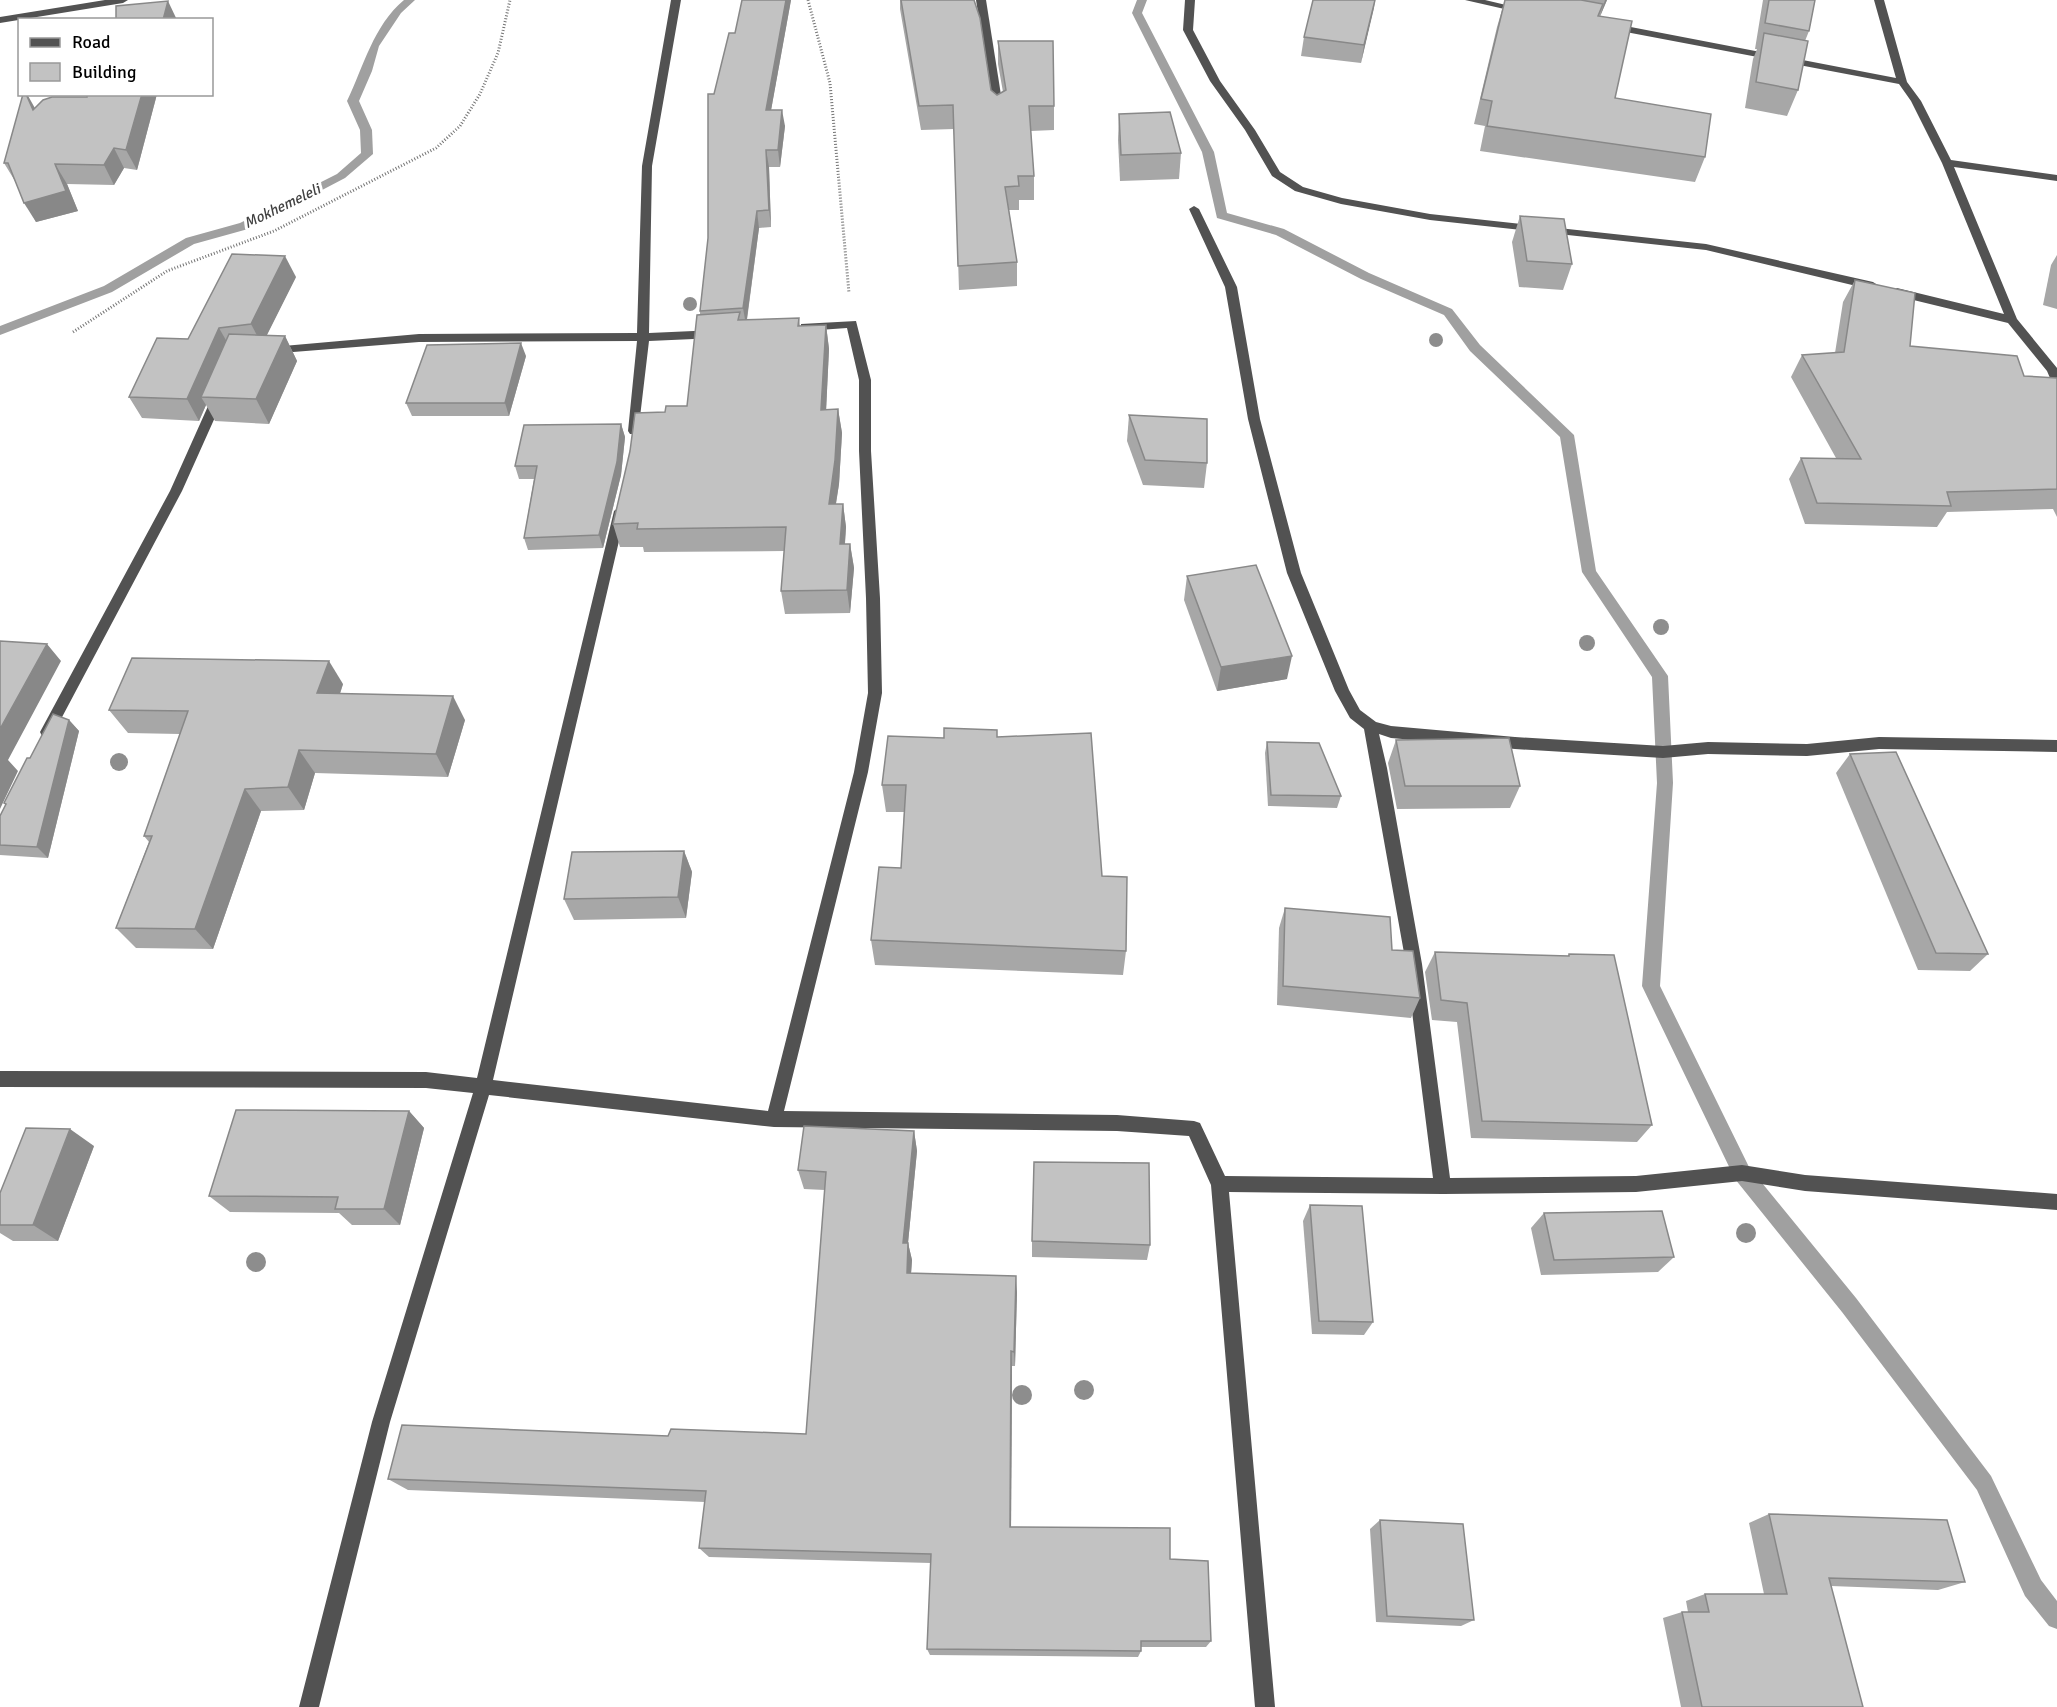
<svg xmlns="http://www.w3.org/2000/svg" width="2057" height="1707" font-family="Signika,sans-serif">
  <rect width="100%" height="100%" fill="#fff"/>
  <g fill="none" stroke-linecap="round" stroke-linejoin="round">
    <!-- stream -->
    <g fill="#a0a0a0" fill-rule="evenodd">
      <path d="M404,0H415L401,13L379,46L372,71L359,101L372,130L373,154L345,178L248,229L194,244L112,292L0,335V326L104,286L186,238L240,223L337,174L361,153L360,130L347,101C364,66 373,26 404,0Z"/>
      <polygon points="1137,0 1147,0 1142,13 1214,152 1227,213 1284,229 1369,273 1452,309 1480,345 1574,435 1596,571 1668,676 1673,783 1660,986 1749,1167 1856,1298 1991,1476 2041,1580 2057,1601 2057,1629 2049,1626 2025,1596 1977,1490 1842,1312 1735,1179 1642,986 1657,783 1652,677 1582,572 1560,437 1470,351 1444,315 1361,279 1276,235 1217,218 1202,152 1132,13"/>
    </g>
    <!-- path -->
    <g stroke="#747474" stroke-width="3" stroke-dasharray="1 2" stroke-linecap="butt">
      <polyline points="808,0 830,83 849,293"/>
      <polyline points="73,332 167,271 274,231 436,148 460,126 480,94 498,53 510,0"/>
    </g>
    <!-- minor -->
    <g fill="#525252" fill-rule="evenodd">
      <polygon points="105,0 128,0 123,3 0,23 0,17"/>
      <polygon points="671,0 681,0 652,166 649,333 716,330 722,334 716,338 649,341 638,434 630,434 628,431 637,341 419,342 268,354 268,348 272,347 419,334 637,333 642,166"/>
      <polygon points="976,0 986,0 1004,114 999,117 994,114"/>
      <polygon points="1185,0 1195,0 1193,30 1220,81 1255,130 1280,172 1303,187 1342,198 1430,214 1706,244 1873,282 1879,286 1873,290 1706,250 1430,220 1341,204 1295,191 1272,176 1245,130 1210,81 1183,30"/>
      <polygon points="1465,0 1485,0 1527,10 1522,13"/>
      <polygon points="1874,0 1884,0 1907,82 1921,101 1951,160 2057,175 2057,181 1954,167 2017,319 2057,368 2057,386 2053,385 2047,371 2008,323 1897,296 1891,292 1897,288 2004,314 1942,163 1911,101 1899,84 1610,29 1605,26 1610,23 1896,78"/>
      <polygon points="1194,206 1199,209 1237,287 1260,419 1301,573 1349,690 1360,710 1376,722 1391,726 1515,737 1663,746 1708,742 1807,744 1879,737 2057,740 2057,752 1879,749 1807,756 1708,754 1663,758 1515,749 1391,738 1379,734 1387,768 1422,964 1450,1178 1636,1176 1742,1165 1805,1175 2057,1194 2057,1210 1805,1191 1742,1181 1636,1192 1443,1194 1229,1192 1275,1707 1255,1707 1211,1185 1189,1136 1117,1131 774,1127 489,1095 390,1422 319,1707 299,1707 372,1422 473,1093 426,1088 0,1087 0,1071 426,1072 477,1078 614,511 620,506 626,511 493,1080 768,1111 854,772 868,693 866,598 859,451 859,380 847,328 805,331 801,330 801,324 856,321 871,380 871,451 880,598 882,693 868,772 784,1111 1117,1115 1194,1121 1200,1123 1225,1176 1433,1178 1406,964 1364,729 1350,718 1335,691 1287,573 1248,419 1225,287 1189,209"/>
      <polygon points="219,391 225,395 182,491 52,736 42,736 40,732 170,491 213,395"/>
    </g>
  </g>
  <!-- trees -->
  <g fill="#8d8d8d">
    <circle cx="690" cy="304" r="7"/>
    <circle cx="1436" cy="340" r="7"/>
    <circle cx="1661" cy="627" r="8"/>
    <circle cx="1587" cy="643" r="8"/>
    <circle cx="119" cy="762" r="9"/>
    <circle cx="1746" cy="1233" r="10"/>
    <circle cx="256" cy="1262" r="10"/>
    <circle cx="1084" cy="1390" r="10"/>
    <circle cx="1022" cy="1395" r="10"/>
  </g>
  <!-- wall -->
  <g fill="#a7a7a7">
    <polygon points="742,0 791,0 771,110 785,126 780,167 769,167 771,227 759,228 747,320 799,318 800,326 826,325 829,349 826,409 838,409 842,433 839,484 836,504 843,504 846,527 845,544 850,544 854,568 850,613 785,614 781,591 784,551 644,552 643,547 620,547 613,524 665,412 687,406 700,314 700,311 708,238 714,94 735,33"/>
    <polygon points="900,0 974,0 991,90 997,95 1003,92 998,64 998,41 1054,106 1054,130 1031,131 1034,176 1034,200 1019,200 1019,210 1009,210 1017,262 1017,286 959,290 954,129 921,130 900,9"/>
    <polygon points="1313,0 1375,0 1361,63 1301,56 1304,37"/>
    <polygon points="1505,0 1607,0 1600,16 1615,98 1705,157 1695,182 1480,151 1485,126 1474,124 1497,27"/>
    <polygon points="1763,0 1815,0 1809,31 1805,41 1798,90 1787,116 1745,108 1753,59 1757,49 1755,49"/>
    <polygon points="87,94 157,94 137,170 124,168 114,185 67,184 78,211 36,222 15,181 4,163 34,108 87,97"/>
    <polygon points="1119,114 1181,153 1179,179 1120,181 1118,140"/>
    <polygon points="1520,216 1572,264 1563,290 1519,287 1512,242"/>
    <polygon points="2057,255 2057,309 2043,305 2051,265"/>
    <polygon points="296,277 266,336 285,336 297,361 269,424 215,421 206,405 199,421 142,418 129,397 188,339"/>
    <polygon points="1855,280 1910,346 2024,376 2057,378 2057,517 2053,509 1947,512 1937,527 1805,524 1789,479 1801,458 1836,458 1791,377 1802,355 1835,353 1843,302"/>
    <polygon points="526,356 509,416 412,416 406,403"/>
    <polygon points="1129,415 1207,463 1204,488 1143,485 1127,441"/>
    <polygon points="621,424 625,437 621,475 603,548 528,550 524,538 534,479 519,479 515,466"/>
    <polygon points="1187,576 1287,679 1217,691 1184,600"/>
    <polygon points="343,684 340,694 465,720 448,777 315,773 304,810 261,811 213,949 136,948 116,928 149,842 144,836 180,734 128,733 109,710"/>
    <polygon points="69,720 79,731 48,858 0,855 0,816 6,805 4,803 30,758"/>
    <polygon points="998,737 1102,876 1126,951 1123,975 875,965 871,940 901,868 904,812 886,812 882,785 944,738"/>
    <polygon points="1396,740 1520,786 1510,808 1397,809 1388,763"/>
    <polygon points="1267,742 1341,796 1337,808 1268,806 1265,753"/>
    <polygon points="1850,754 1988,954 1970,971 1918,970 1836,773"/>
    <polygon points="684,851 692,872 686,918 574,920 564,899"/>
    <polygon points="1285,908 1392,950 1420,998 1411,1018 1277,1005 1279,928"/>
    <polygon points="1435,952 1568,956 1569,954 1652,1125 1637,1142 1471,1138 1457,1022 1432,1020 1425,972"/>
    <polygon points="409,1111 424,1128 400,1225 352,1225 339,1213 230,1212 209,1196"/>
    <polygon points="914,1131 917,1151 908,1243 912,1260 911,1273 1017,1292 1015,1366 1012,1366 1011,1527 1170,1559 1211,1641 1206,1647 1141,1647 1141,1651 1138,1657 930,1655 927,1649 931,1563 709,1557 699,1548 705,1502 408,1490 388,1479 668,1436 806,1434 825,1190 804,1189 798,1170"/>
    <polygon points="94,1146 58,1241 13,1241 0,1233 0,1193"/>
    <polygon points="1310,1205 1373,1322 1364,1335 1312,1334 1303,1221"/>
    <polygon points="1544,1213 1674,1257 1658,1272 1541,1275 1531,1228"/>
    <polygon points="1032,1241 1150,1245 1147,1260 1032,1257"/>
    <polygon points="1769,1514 1965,1582 1938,1590 1831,1586 1863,1707 1681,1707 1663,1618 1682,1612 1688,1612 1686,1601 1705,1594 1764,1594 1749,1523"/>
    <polygon points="1380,1520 1474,1620 1461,1626 1376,1622 1370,1529"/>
  </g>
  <!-- shaded-wall -->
  <g fill="#888">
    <polygon points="786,0 791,0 768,127 766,110"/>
    <polygon points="1375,0 1374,8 1361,63 1364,45"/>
    <polygon points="1605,0 1607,0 1599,19"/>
    <polygon points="168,1 177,20 163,20"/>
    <polygon points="26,94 27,94 36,110 33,110"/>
    <polygon points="142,94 157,94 137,170 126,150"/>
    <polygon points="782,110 785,126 780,167 778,150"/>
    <polygon points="114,148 124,168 114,185 104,165"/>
    <polygon points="766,150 769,167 771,227 769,210"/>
    <polygon points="55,164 67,184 78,211 36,222 24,203"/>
    <polygon points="757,211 759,228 746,325 743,308"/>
    <polygon points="285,256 296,277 262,345 251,324"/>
    <polygon points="826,325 829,349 825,434 821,410"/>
    <polygon points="219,328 231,349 201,397 206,405 199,421 187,399"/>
    <polygon points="285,336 297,361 269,424 256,399"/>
    <polygon points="521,343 526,356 509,416 505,403"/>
    <polygon points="838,409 842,433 839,484 832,527 829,504"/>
    <polygon points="621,424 625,437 621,475 603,548 599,535"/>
    <polygon points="843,504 846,527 843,568 840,544"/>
    <polygon points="850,544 854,568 850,613 847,590"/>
    <polygon points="47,644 61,661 8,760 18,771 0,809 0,729"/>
    <polygon points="1292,656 1287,679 1217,691 1221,667"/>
    <polygon points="329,661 343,684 332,716 317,693"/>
    <polygon points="453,696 465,720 448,777 436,754"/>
    <polygon points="69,720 79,731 48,858 37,847"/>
    <polygon points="299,750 315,773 304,810 288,787"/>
    <polygon points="245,789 261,811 213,949 195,929"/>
    <polygon points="684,851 692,872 686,918 678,897"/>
    <polygon points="409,1111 424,1128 400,1225 384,1209"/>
    <polygon points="70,1129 94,1146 58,1241 33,1225"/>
    <polygon points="914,1131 917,1151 908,1243 912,1260 910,1289 907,1273 903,1243"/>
    <polygon points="1016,1276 1017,1292 1015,1366 1014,1352"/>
    <polygon points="1011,1351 1012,1366 1011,1537 1010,1527"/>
  </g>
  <!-- building -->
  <g fill="#c2c2c2" stroke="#888" stroke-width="1.5">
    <polygon points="742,0 786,0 766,110 782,110 778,150 766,150 769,210 757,211 743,308 700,311 708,238 708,94 714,94 729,33 735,33"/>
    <polygon points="901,0 974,0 980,18 991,90 997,95 1006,90 998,41 1053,41 1054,106 1029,106 1034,176 1018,176 1019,186 1005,187 1017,262 958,266 953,105 919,106"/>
    <polygon points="1313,0 1375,0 1364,45 1304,37"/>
    <polygon points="1505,0 1581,0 1603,4 1598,16 1632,21 1615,98 1711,114 1705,157 1487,126 1492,101 1481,99"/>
    <polygon points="1769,0 1815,0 1809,31 1765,23"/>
    <polygon points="168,1 163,20 116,20 116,6"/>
    <polygon points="1764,33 1808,41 1798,90 1756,82"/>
    <polygon points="23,94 26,94 33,110 43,100 52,97 87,97 87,94 142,94 126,150 114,148 104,165 55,164 66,191 24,203 8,163 4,163"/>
    <polygon points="1170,112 1181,153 1121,155 1119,114"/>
    <polygon points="1520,216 1564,219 1572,264 1527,261"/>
    <polygon points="232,254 285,256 251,324 219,328 187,399 129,397 157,338 188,339"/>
    <polygon points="1855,280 1915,293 1910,346 2017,356 2024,376 2057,378 2057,489 1947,492 1951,506 1817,503 1801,458 1861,459 1802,355 1844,352"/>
    <polygon points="740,312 738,320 799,318 798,326 826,325 821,410 838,409 835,460 829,504 843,504 840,544 850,544 847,590 781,591 786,527 637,529 638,523 613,524 630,451 635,413 665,412 666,406 687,406 697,315"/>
    <polygon points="229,334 285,336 256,399 201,397"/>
    <polygon points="521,343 505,403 406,403 427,345"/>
    <polygon points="1129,415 1207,419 1207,463 1145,460"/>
    <polygon points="621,424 617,462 599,535 524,538 537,466 515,466 524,425"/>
    <polygon points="1256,565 1292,656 1221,667 1187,576"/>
    <polygon points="0,641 47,644 0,729"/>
    <polygon points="132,658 329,661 317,693 453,696 436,754 299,750 288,787 245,789 195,929 116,928 152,836 144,836 188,711 109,710"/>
    <polygon points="53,714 69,720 37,847 0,845 0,816 6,804 4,803 27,758 30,758"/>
    <polygon points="944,728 997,730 997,737 1091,733 1102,876 1127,877 1126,951 871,940 879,867 901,868 906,785 882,785 888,736 944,738"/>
    <polygon points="1509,738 1520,786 1405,786 1396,740"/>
    <polygon points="1267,742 1319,743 1341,796 1271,795"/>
    <polygon points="1896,752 1988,954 1936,953 1850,754"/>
    <polygon points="684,851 678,897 564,899 572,852"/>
    <polygon points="1285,908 1390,917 1392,950 1413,951 1420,998 1283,986"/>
    <polygon points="1435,952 1569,956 1569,954 1614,955 1652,1125 1482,1121 1467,1003 1441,1000"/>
    <polygon points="236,1110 409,1111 384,1209 335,1209 338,1197 209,1196"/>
    <polygon points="804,1126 914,1131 903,1243 908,1243 907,1273 1016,1276 1014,1352 1011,1351 1010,1527 1170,1528 1170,1559 1208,1561 1211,1641 1141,1641 1141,1651 927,1649 931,1554 699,1548 706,1491 388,1479 402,1425 668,1436 671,1429 806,1434 826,1172 798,1170"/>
    <polygon points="26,1128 70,1129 33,1225 0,1225 0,1193"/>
    <polygon points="1034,1162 1149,1163 1150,1245 1032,1241"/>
    <polygon points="1310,1205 1362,1206 1373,1322 1319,1321"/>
    <polygon points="1662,1211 1674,1257 1554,1260 1544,1213"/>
    <polygon points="1769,1514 1947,1520 1965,1582 1829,1578 1863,1707 1702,1707 1682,1612 1709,1612 1705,1594 1787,1594"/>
    <polygon points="1380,1520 1463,1524 1474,1620 1387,1616"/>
  </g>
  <g text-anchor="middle" stroke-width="6" stroke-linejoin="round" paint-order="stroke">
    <!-- far-water labels -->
    <g font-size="15" font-style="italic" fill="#414141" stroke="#fff">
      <text transform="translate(282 206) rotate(-26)" y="5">Mokhemeleli</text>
    </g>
  </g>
  <!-- legend -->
  <rect x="18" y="18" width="195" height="78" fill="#ffffff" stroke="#999999" stroke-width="1.5"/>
  <rect x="30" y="38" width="30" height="9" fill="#525252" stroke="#999999" stroke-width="1.5"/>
  <text x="72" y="48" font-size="18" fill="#000000">Road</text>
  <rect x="30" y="63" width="30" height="18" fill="#c2c2c2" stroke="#999999" stroke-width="1.5"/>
  <text x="72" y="78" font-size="18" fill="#000000">Building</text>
</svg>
